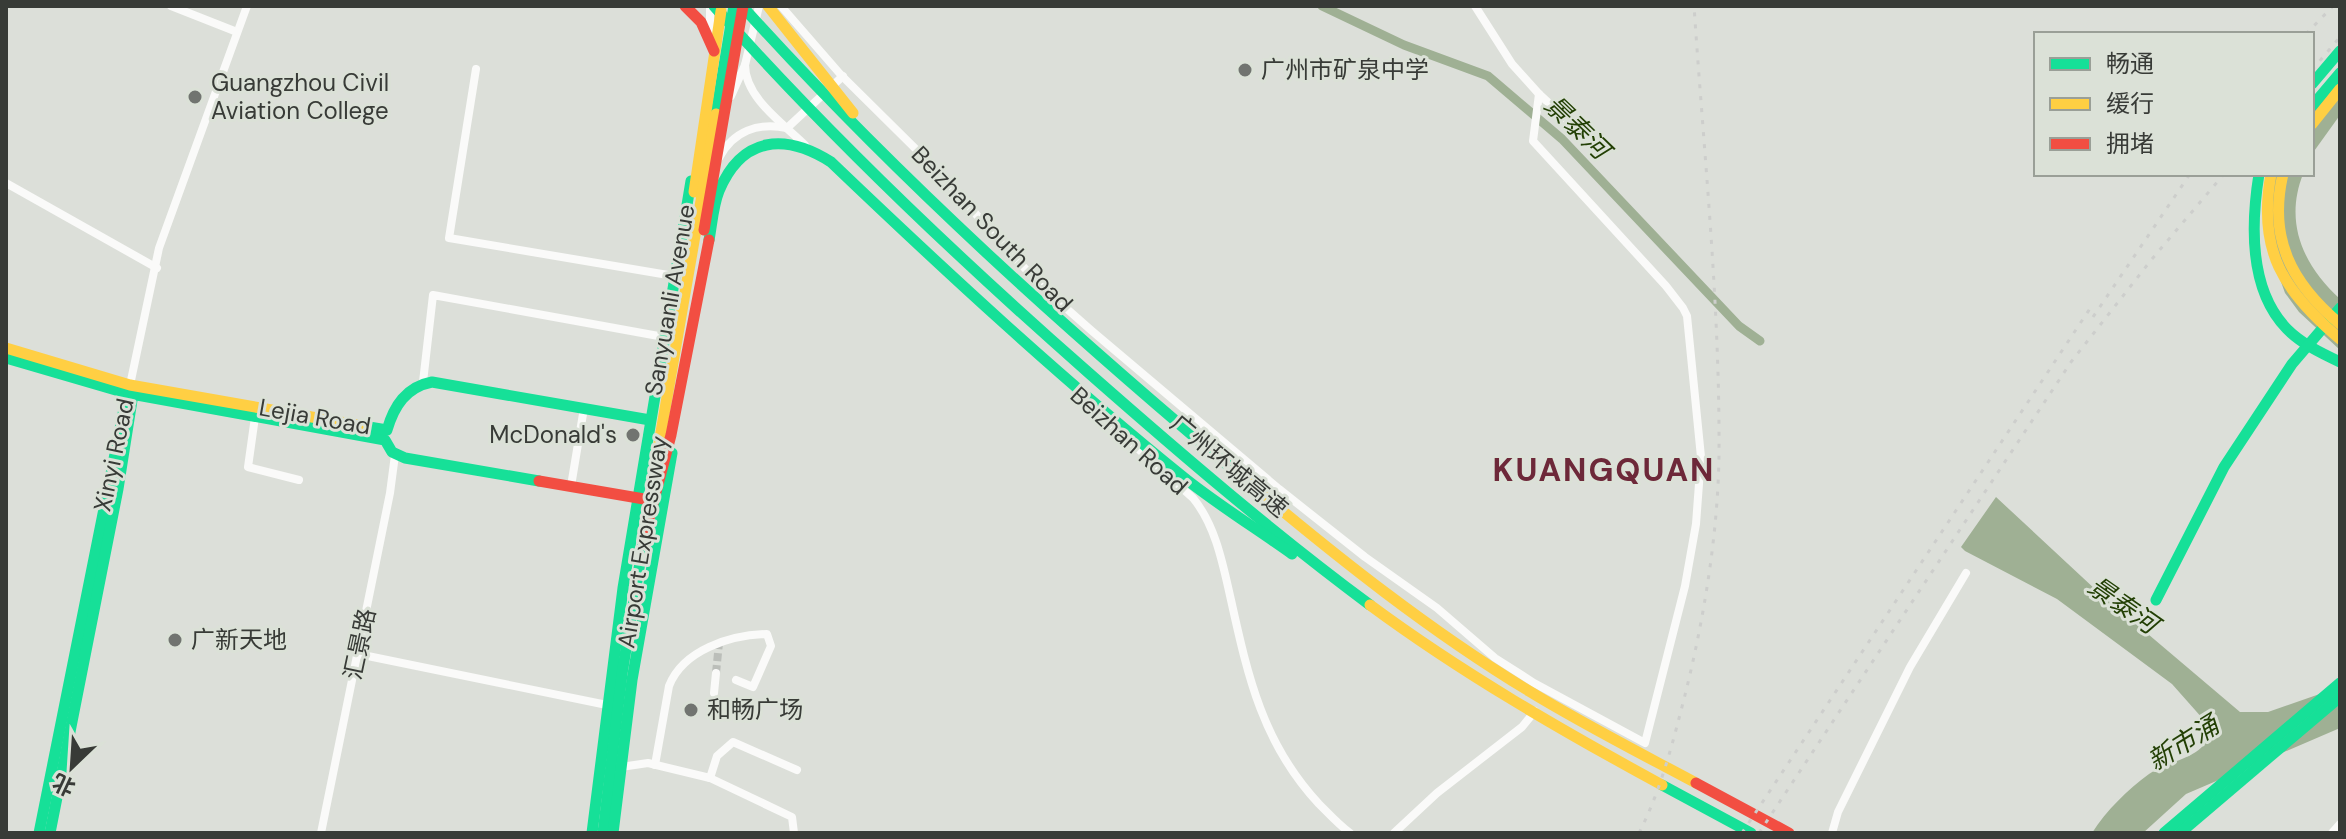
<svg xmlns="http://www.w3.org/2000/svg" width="2346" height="839" font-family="'DM Sans','Noto Sans SC',sans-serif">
  <rect width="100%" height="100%" fill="#dcdfd9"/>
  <!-- water -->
  <g fill="#9fb094">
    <polygon points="2340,65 2340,115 2312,154 2312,100"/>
    <path d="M2268,174H2303C2284,223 2303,265 2340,299V350L2299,312L2285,293L2265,237Z"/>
    <path d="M1996,497L2096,590L2240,712H2268L2334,689L2340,685V728L2186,794L2143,833H2092C2106,811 2128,789 2149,774C2172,758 2206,760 2211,728L2172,684L2057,599L1965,551L1961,547Z"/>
  </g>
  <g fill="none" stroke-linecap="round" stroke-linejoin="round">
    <!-- canal -->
    <polyline stroke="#9fb094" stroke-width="9" points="1322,6 1404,45 1488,76 1562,139 1739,326 1760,341"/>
    <!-- street-tunnel -->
    <polyline stroke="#bbbeb9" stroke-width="8" stroke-dasharray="8 4" stroke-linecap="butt" points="716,673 719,643"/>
    <!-- street -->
    <g stroke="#fafaf9" stroke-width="8">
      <polyline points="171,6 237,32"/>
      <polyline points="781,6 841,75 940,173 1009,252 1050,294 1092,331 1279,489 1365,557 1437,608 1495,658 1534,683 1645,743 1685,586 1696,524 1701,457 1687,316 1683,308 1666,286 1533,141 1539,94"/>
      <polyline points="1475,6 1512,64 1539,94 1575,127"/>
      <polyline points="710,33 710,6"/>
      <path d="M745,65C745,98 784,124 805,145"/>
      <polyline points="476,69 449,238 674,276"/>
      <polyline points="731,96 745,65 759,6"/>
      <polyline points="787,128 843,76"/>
      <path d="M719,158C733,131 758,122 787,128"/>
      <polyline points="6,183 157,268"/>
      <polyline points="423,382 433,295 664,337"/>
      <polyline points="130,385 159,248 247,6"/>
      <path d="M1096,411L1193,498C1216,526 1223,565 1231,600C1248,677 1263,744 1319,804C1329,814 1339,825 1350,833"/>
      <polyline points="255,417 248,467 299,480"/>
      <polyline points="571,486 584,408"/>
      <polyline points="358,654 607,705"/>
      <polyline points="714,693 716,673"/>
      <path d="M655,765L669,686C683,650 730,635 767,634L771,646L753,687L736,680"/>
      <polyline points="621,767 648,763 710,778 792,817 794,833"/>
      <polyline points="710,778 717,756 733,742 797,770"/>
      <polyline points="321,833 390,493 395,455"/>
      <polyline points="1394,833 1437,793 1522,727 1535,711"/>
      <polyline points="1832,833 1838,812 1910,667 1966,573"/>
      <polyline points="2332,833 2340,824"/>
    </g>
    <!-- fast -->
    <g stroke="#16e098" stroke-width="11">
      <path d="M714,6C831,138 958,258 1090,374C1181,454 1273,533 1370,605"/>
      <path d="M742,6C898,179 1071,334 1249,483"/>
      <polyline points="2312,84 2340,51"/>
      <polyline points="2312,106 2340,73"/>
      <polyline points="716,114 734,6"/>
      <path d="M2259,174C2251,224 2249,290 2287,329C2302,344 2321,353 2340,362"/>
      <path d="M709,240C712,224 713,206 719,191C742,136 785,133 831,162C946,272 1063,380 1187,480C1220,506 1257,529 1292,554"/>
      <polyline points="6,358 126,393 385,440 392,452 405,458 539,481"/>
      <path d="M363,426L387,430C394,406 406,387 432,382L650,420"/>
      <polyline points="2156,600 2224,467 2292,364 2340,308"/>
      <polyline points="1662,785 1751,833"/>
      <polyline points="39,833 128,389"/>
      <polyline points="50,833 118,489 133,394 131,389"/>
      <polyline points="592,833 623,588 691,181"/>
      <polyline points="603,833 622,674 646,525"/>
      <polyline points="613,833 632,680 672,453"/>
      <polyline points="2164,833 2340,683"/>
      <polyline points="2180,833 2340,697"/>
    </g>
    <!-- slow -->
    <g stroke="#ffcf43" stroke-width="11">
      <polyline points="768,6 853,113"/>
      <polyline points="2312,124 2340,89"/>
      <path d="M2271,174C2257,250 2283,291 2340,339"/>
      <path d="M2283,174C2268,238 2291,283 2340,324"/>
      <polyline points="694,192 721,11"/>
      <polyline points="6,348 130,385 363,426"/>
      <polyline points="656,461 716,114"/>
      <path d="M1249,483C1337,557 1430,631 1529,691C1583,724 1640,753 1696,783"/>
      <path d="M1370,605C1462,673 1561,730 1662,785"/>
    </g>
    <!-- jam -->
    <g stroke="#f24e42" stroke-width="11">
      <polyline points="685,6 701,22 714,51"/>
      <polyline points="704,230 743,6"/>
      <polyline points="539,481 644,499"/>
      <polyline points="645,534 671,435 709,240"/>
      <polyline points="1696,783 1789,833"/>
    </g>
    <!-- rail -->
    <g stroke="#cdcecc" stroke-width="3" stroke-dasharray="4 8" stroke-linecap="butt">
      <polyline points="2306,34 2333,6"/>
      <polyline points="2312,70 2340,37"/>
      <polyline points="2093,317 2190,174"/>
      <path d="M1639,833C1661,790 1673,742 1685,695C1704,619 1718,533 1719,455C1720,305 1704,155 1694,6"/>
      <polyline points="1742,833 2093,304"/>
      <polyline points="1759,833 2071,362 2152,259 2224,174"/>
    </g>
  </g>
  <!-- markers -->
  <g fill="#717470" stroke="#dbe1d7" stroke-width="3">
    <circle cx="1245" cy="70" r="8"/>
    <circle cx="195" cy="97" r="8"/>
    <circle cx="633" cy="435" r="8"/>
    <circle cx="175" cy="640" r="8"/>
    <circle cx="691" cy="710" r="8"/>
  </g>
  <g text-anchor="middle" stroke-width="6" stroke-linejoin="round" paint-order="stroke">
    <!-- poi labels -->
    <g font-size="24" fill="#383b37" stroke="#dbe1d7" text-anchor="start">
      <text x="1261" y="78">广州市矿泉中学</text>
      <text x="211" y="91">Guangzhou Civil<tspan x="211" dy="28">Aviation College</tspan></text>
      <text x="617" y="443" text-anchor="end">McDonald's</text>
      <text x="191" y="648">广新天地</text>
      <text x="707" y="718">和畅广场</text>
    </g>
    <!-- street labels -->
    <g font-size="24" fill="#383b37" stroke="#dbe1d7">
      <text transform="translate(992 229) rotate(46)" y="8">Beizhan South Road</text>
      <text transform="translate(670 300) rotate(-80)" y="8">Sanyuanli Avenue</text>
      <text transform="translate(315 417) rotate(10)" y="8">Lejia Road</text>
      <text transform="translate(1129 441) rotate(42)" y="8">Beizhan Road</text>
      <text transform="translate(114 455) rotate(-78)" y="8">Xinyi Road</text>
      <text transform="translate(1229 466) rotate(40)" y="8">广州环城高速</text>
      <text transform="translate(643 542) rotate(-81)" y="8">Airport Expressway</text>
      <text transform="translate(360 644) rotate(-78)" y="8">汇景路</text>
    </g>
    <!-- water labels -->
    <g font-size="26" font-style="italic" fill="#234005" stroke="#dbe1d7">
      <text transform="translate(1577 127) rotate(44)" y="9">景泰河</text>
      <text transform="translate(2123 605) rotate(35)" y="9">景泰河</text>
      <text transform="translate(2183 743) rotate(-32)" y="9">新市涌</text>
    </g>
    <!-- district labels -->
    <g font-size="32" font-weight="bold" letter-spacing="2" fill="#6d2839" stroke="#dbe1d7">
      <text x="1604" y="481">KUANGQUAN</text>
    </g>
  </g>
  <!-- border -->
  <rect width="2346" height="839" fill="none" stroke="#383b37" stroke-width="16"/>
  <!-- legend -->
  <rect x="2034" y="32" width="280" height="144" fill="#dbe1d7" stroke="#9a9f97" stroke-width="2"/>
  <rect x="2050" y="58" width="40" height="12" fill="#16e098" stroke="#9a9f97" stroke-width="2"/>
  <text x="2106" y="72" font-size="24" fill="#383b37">畅通</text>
  <rect x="2050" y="98" width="40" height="12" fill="#ffcf43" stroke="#9a9f97" stroke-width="2"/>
  <text x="2106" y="112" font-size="24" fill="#383b37">缓行</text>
  <rect x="2050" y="138" width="40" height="12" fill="#f24e42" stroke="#9a9f97" stroke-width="2"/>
  <text x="2106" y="152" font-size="24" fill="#383b37">拥堵</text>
  <!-- north arrow -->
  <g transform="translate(72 767) rotate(205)" stroke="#dbe1d7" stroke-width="6" paint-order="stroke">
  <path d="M0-6L14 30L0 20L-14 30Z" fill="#383b37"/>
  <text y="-12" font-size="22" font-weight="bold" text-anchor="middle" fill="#383b37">北</text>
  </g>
</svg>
